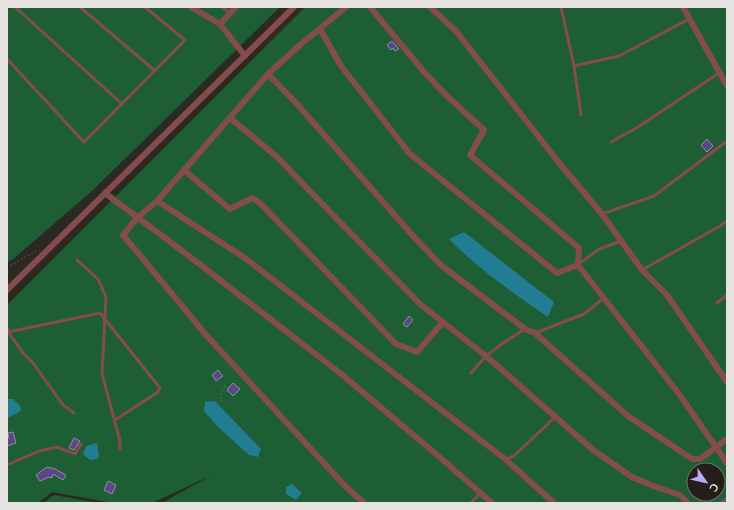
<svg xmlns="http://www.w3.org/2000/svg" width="734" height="510" font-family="Mulish,sans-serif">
  <rect width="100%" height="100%" fill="#2c2823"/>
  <!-- green -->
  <g fill="#1d5e34" fill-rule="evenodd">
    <polygon points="7,7 280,7 92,191 12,260 7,262"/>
    <path d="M305,7H727V503H162L210,476L152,503H114L52,492L38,503H7V305ZM694,470H718V494H694Z"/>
    <polygon points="54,495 98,503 43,503"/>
  </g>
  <!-- water -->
  <g fill="#217d92">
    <path d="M464,232L554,302L548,317C513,293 478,269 449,239Z"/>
    <polygon points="7,399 13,399 20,406 21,411 7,418"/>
    <polygon points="215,401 261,449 258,457 249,455 218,427 204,411 205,402"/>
    <polygon points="97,443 99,456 97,459 90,460 83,454 86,446"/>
    <polygon points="292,484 302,493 296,500 286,494 286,487"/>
  </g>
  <!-- building -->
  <g fill="#5c468a" stroke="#929098">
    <polygon points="392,41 399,49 395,51 393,48 391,50 387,45"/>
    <polygon points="707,139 713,146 707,152 701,145"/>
    <polygon points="409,316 413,320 407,327 403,324"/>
    <polygon points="218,370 223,376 216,381 212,375"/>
    <polygon points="233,383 240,389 233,396 227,390"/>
    <polygon points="13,432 16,443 7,446 7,439 9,438 8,433"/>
    <polygon points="74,438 80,441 74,450 69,448"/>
    <polygon points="47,467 55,469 66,475 63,480 53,474 52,478 49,477 40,481 36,475"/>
    <polygon points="108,481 116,485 112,494 104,490"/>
  </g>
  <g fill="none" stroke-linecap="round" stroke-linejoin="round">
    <!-- path -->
    <g stroke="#7e7a76" stroke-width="1" stroke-dasharray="1 3" stroke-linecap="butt">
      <polyline points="7,267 37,251"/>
      <polyline points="224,385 228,388"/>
      <polyline points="222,402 220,396 226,386"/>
    </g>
    <!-- lane -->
    <g stroke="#844c4d" stroke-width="3">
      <polyline points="15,7 122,104"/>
      <polyline points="80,7 154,70"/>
      <polyline points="222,7 230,13"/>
      <polyline points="561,7 574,66 581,115"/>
      <polyline points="7,59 84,142 185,40 145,7"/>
      <polyline points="574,66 619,56 689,19"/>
      <polyline points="611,142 638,127 719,73"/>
      <polyline points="602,214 654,196 727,141"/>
      <polyline points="77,260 98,279 106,297 102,374 120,441 120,449"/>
      <polyline points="579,264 599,249 621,241"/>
      <polyline points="642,270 720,226 727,221"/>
      <polyline points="717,303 727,295"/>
      <polyline points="535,333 584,314 604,298"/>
      <polyline points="471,373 486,356 503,343 525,329"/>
      <polyline points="74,413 63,405 33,363 24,354 8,332 100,313 160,388 158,392 115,420"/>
      <polyline points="505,459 514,456 555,417"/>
      <polyline points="7,465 39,451 57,447 75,454 81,444"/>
      <polyline points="471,503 480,493"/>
      <polyline points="721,503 727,498"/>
    </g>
    <!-- street -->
    <g stroke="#844c4d" stroke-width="6">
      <polyline points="191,7 220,24 245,56"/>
      <polyline points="346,7 301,44 268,74 157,201 137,218 123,235 207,336 345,486 364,503"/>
      <polyline points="370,7 425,73 446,95 484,130 470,155 579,248 578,265"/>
      <polyline points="430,7 456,31 560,164 602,214 642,270 667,295 727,382"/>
      <polyline points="683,7 727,86"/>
      <polyline points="220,24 236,7"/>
      <polyline points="320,29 341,66 410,154 557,273 578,265 679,394 727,463"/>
      <polyline points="268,74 297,104 414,237 442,266 525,329 535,333 628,416 692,459 700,459 727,439"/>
      <polyline points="230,118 276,156 336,218 421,305 486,356 592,449 632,477 656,487 680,495 688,503"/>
      <polyline points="184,170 230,209 252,198 260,203 396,344 417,352 443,322"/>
      <polyline points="105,193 189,256 340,373 436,454 492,503"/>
      <polyline points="157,201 245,258 505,459 554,503"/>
      <polyline points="7,290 294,7"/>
      <polyline points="7,330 8,332"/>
    </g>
  </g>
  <!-- border -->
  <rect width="734" height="510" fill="none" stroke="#e5e2df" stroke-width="16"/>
  <!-- north arrow -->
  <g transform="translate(706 482) rotate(124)"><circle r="19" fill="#231e19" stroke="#716c68"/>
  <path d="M0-3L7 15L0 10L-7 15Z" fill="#bcaaf6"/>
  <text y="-6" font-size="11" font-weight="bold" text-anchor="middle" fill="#e5e2df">С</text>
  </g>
</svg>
